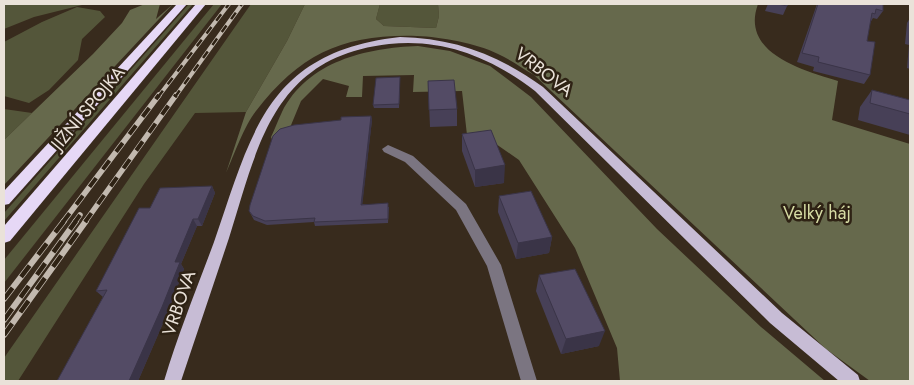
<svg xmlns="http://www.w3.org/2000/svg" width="914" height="385" font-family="Jost,sans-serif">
  <rect width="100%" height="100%" fill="#382b1d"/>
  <!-- green -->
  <g fill="#54563a">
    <polygon points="4,4 86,4 34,17 4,29"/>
    <polygon points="189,4 193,4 4,221 4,213"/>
    <polygon points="214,4 222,4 4,283 4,260"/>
    <polygon points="251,4 305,4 287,41 246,112 195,113 144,184 18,381 4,381 4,358"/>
    <polygon points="380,4 438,4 439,16 436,28 384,26 376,19"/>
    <polygon points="77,7 100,11 105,17 82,39 78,60 49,90 29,103 4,96 4,42 42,22"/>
    <polygon points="4,109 32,113 4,140"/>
  </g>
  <!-- forest -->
  <g fill="#66694c">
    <polygon points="145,4 160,4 156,19 173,4 4,185 4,140 93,54 122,23 130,10"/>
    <path d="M305,4H380L376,19L384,26L436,28L439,16L438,4H758C740,53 802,70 838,81L832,120L910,144V381H870L826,349L534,75C522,68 511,60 498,54C476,43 441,37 417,36C344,34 301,53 256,111C244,126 234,155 226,173L246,112L287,41Z"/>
    <path d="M418,46L450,51L490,66L531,97L657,229L761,327L825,381H620L617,348L575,248L519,160L483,135H467L462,91L413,92L414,75L363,76L362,97H346L349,86L323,79L301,101L289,130L273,142L271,137C275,129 278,120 282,112C308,61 366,48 418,46Z"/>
  </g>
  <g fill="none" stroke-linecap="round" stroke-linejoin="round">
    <!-- minor -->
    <polygon fill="#7b7581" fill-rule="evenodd" points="388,145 413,156 466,204 501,265 537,381 521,381 487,266 456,210 405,162 384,152 382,149"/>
    <!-- major -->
    <path fill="#c7bcd5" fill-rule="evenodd" d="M400,37C454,38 499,55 543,87L782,313L858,375L860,381H839L770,323L535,91C492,58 444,38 389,44C273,57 258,146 229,238C213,286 197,333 181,381H164C178,334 197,288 214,242C252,132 267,52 400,37Z"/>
    <!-- highway -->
    <g fill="#e6d8f6" fill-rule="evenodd">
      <polygon points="177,4 187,4 9,204 4,205 4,191"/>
      <polygon points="196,4 206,4 10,241 4,243 4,226"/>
    </g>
    <!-- rail-far2 casing -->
    <g stroke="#c2b9af" stroke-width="4">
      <g id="rail-far2">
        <polyline points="158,97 229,4"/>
        <polyline points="175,97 242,4"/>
      </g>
    </g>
    <!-- rail-far1 casing -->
    <g stroke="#c2b9af" stroke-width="5.5">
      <g id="rail-far1">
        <polyline points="63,222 159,95"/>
        <polyline points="75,222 80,215"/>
        <polyline points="85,222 176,95"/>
      </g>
    </g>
    <!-- rail casing -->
    <g stroke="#c2b9af" stroke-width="6">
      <g id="rail">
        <polyline points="4,299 64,221"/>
        <polyline points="4,320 76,221"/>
        <polyline points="4,335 86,221"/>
      </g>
    </g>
    <!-- rail-far2 -->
    <use href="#rail-far2" stroke="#2e2214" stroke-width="2.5" stroke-dasharray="8" stroke-linecap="butt"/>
    <!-- rail-far1 -->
    <use href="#rail-far1" stroke="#2e2214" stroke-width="4" stroke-dasharray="11" stroke-linecap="butt"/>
    <!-- rail -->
    <use href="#rail" stroke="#2e2214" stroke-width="4.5" stroke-dasharray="14" stroke-linecap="butt"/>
  </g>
  <!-- wall -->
  <g fill="#474057">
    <polygon points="768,4 788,4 783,15 765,11"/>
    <polygon points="817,4 883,4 883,11 877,19 873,18 870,23 867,41 870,75 864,84 813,71 814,67 797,62"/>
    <polygon points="910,18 910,69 907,68 909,45 905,44 907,23"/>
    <polygon points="400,77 399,108 374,108 373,105"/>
    <polygon points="428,81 457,109 457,126 430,127"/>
    <polygon points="872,90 910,100 910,135 858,120 860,107"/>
    <polygon points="371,116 372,120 362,204 389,207 388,223 315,226 314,222 267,225 254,220 249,211"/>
    <polygon points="462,134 504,183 475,187 462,151"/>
    <polygon points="212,186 215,193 202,226 197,226 181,264 184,269 167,314 138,381 57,381 103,297 96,291 150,208"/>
    <polygon points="499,196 552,237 549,253 516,259 498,212"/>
    <polygon points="539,275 599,346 561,354 536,291"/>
  </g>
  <!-- shaded-wall -->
  <g fill="#3a3447">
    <polygon points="371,116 372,120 362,208 361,205"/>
    <polygon points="505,165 504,183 475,187 475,170"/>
    <polygon points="212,186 215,193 202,226 198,219"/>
    <polygon points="193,219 197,226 181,264 184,269 167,314 138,381 129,381 175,262"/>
    <polygon points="552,237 549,253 516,259 518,243"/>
    <polygon points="605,331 599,346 561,354 566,339"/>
  </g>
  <!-- building -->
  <g fill="#534b65" stroke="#3a3447">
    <polygon points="778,4 788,4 787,6"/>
    <polygon points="818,4 883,4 883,11 876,9 875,14 872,13 867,41 875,42 870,75 818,62 819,57 802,53"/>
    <polygon points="400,77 399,104 373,105 376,78"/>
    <polygon points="454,80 457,109 429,110 428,81"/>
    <polygon points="872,90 910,100 910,114 870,103"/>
    <polygon points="371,116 361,205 388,203 388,219 314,222 315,218 265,221 253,216 249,211 250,205 273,136 280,129 294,125 341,120 341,117"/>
    <polygon points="491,130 505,165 475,170 462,134"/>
    <polygon points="212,186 198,219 193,219 175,262 180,262 162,307 129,381 57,381 107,290 96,291 139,208 150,208 160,188"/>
    <polygon points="531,191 552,237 518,243 499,196"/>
    <polygon points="575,269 605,331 566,339 539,275"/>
  </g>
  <g text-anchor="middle" stroke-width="5" stroke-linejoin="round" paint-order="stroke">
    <!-- street labels -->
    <g font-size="18" fill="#eae2d9" stroke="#2e2214">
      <text transform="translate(544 72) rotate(38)" y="6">VRBOVA</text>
      <text transform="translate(88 108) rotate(-50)" y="6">JIŽNÍ SPOJKA</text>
      <text transform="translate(179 303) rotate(-71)" y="6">VRBOVA</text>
    </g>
    <!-- park labels -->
    <g font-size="18" fill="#d6dba3" stroke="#2e2214">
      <text x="817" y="219">Velký háj</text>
    </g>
  </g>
  <!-- border -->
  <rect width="914" height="385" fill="none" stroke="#eae2d9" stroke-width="10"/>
</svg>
